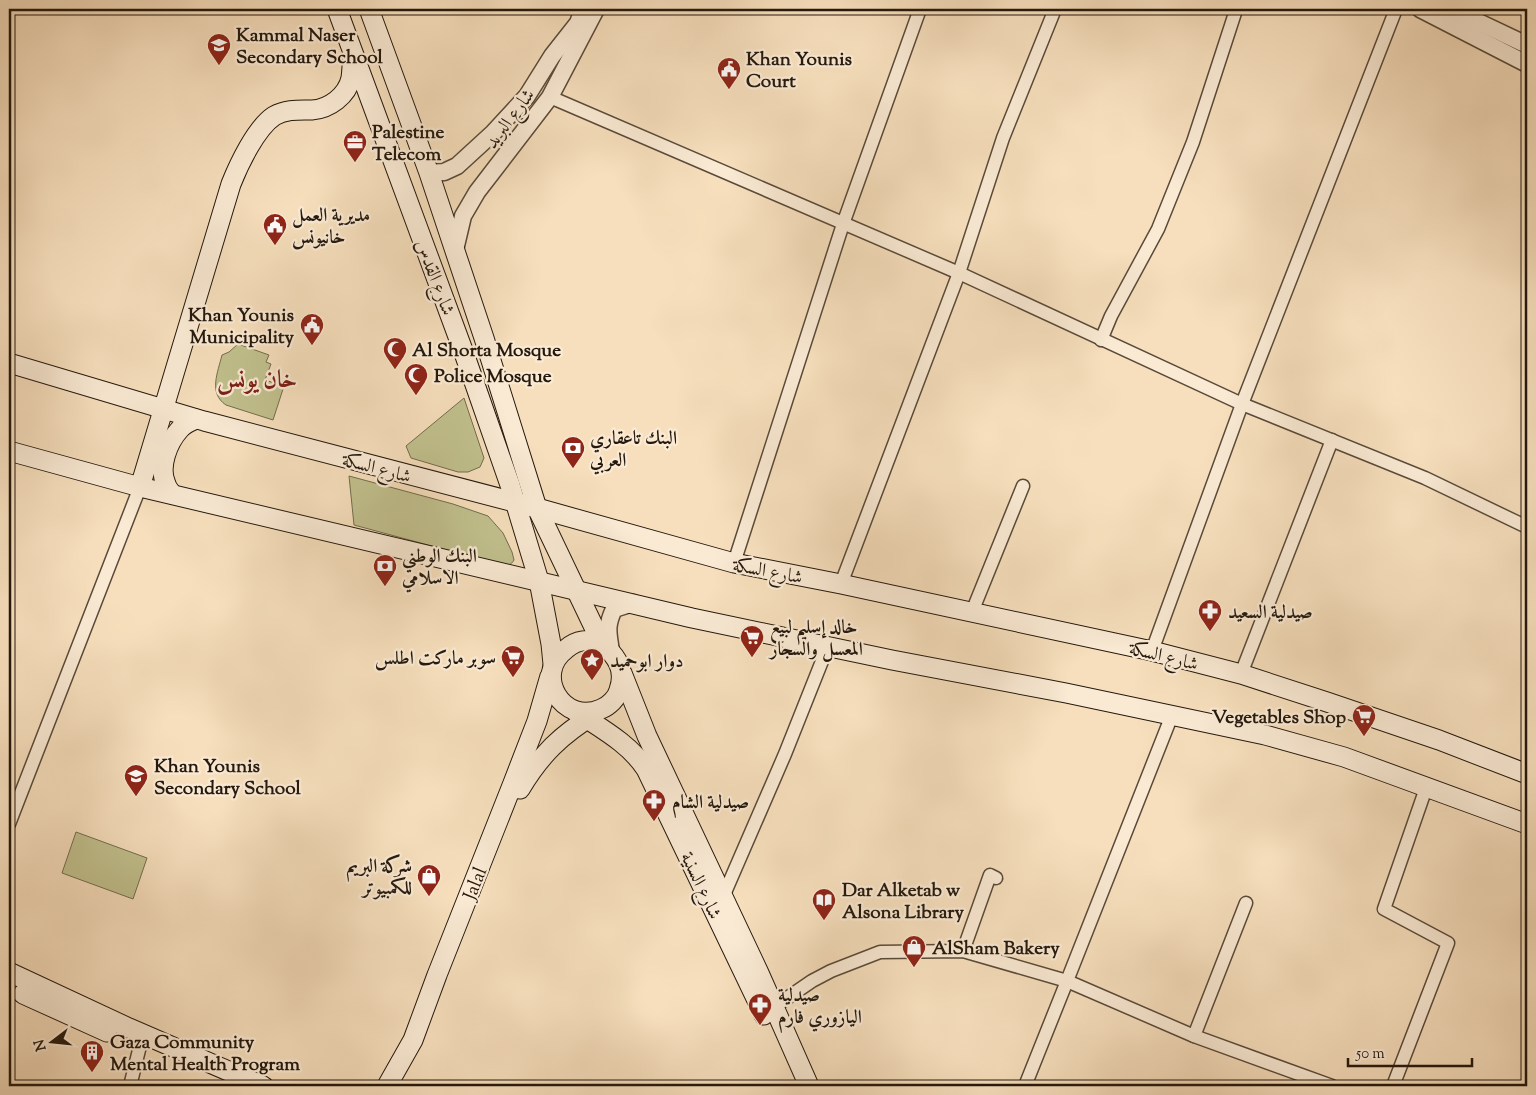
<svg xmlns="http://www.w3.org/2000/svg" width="1536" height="1095" font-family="'Sorts Mill Goudy',Amiri,serif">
  <rect width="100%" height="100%" fill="#f7dfbd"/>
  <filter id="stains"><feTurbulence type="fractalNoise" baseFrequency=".004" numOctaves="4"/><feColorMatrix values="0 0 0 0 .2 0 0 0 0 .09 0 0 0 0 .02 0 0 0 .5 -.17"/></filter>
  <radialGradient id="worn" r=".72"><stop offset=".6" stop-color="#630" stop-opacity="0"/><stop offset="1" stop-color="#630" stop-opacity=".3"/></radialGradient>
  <!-- green -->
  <g fill="#c1c18e" stroke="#726c4e">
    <path d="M238,344L269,355L266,362L271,364L265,380L284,386L273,420L226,405C208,393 218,372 222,355L229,352Z"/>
    <polygon points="464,398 484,458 480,467 468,472 458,472 411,458 406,446"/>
    <path d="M349,476L453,504L488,516L503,533L512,552L514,560C511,565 508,566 502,565L354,525Z"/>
    <polygon points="76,832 147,858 133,899 62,873"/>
  </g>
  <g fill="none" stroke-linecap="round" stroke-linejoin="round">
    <!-- minor casing -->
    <g stroke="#594a39" stroke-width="15">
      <g id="minor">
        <polyline points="550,97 959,273 1242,404 1425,478 1527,527"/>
        <polyline points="1101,340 1111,316 1158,229 1193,142 1235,13"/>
        <polyline points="734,563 843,224 920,9"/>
        <polyline points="841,584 959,273 1003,138 1055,9"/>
        <polyline points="972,612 1023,486"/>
        <polyline points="1152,651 1242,404 1396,9"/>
        <polyline points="1241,674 1332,440"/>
        <polyline points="1172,715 1067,981 1194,1036 1332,1086"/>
        <polyline points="9,824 140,487"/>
        <polyline points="723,897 785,754 828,646"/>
        <polyline points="963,951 990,875 996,878"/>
        <polyline points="774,1007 812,981 831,971 880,952 963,951 1067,981 1025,1086"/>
        <polyline points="1194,1036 1246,903"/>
        <polyline points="130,1086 140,1046"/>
        <polyline points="1393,1086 1448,943 1384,909 1426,788"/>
      </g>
    </g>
    <!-- tertiary casing -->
    <g stroke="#594a39" stroke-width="19">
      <g id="tertiary">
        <polyline points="1420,9 1527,64"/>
        <polyline points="1451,9 1527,45"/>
        <polyline points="429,173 444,172 457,166 493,133 527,96 552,56 578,23 583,9"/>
        <polyline points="455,250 463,216 477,192 550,97 596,9"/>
        <path d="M611,651C608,632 606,626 614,609L633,603"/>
      </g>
    </g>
    <!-- secondary casing -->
    <g stroke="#24180d" stroke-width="21">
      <g id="secondary">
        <polyline points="337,9 464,353 510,485 539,581 551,644 553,664"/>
        <path d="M369,9L429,173L484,338L537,508L602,644C617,656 626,670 619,690C617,698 609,706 601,709C563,726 532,674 566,649C576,640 589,638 602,644"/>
        <polyline points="9,363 204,421 537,508 734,563 841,584 1152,651 1241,674 1327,702 1439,740 1527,774"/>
        <polyline points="9,451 140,487 692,618 892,660 1066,693 1265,735 1344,757 1527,824"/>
        <path d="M140,487L231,184C239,164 256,128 274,116C286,109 299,110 312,110C329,109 347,96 351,78C352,71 352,63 353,55"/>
        <path d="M172,494C170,491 167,488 166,484C158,467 168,442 180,429C184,424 190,422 196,419"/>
        <polyline points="622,673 647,736 759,973 809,1086"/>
        <path d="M575,711C600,728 629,743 646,769L764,1015"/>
        <path d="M520,789C541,754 561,735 595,714"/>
        <polyline points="9,972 129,1028 263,1086"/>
        <polyline points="23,994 107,1032"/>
        <polyline points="387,1086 413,1040 437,975 513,783 537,721 550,676"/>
      </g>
    </g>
    <!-- minor -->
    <use href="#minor" stroke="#faead4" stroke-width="12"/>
    <!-- tertiary -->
    <use href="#tertiary" stroke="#faead4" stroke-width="16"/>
    <!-- secondary -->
    <use href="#secondary" stroke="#faead4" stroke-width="19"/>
  </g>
  <!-- icons -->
  <defs>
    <g id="school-pin" transform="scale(1.25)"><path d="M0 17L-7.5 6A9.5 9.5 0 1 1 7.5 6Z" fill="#8f2418" stroke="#faead4"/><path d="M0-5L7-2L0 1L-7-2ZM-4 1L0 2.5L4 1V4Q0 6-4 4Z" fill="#fff"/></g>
    <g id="civic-pin" transform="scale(1.25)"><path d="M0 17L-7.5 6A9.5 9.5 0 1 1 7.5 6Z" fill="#8f2418" stroke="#faead4"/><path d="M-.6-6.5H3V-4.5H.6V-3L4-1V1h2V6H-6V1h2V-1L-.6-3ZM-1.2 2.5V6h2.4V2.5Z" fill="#fff"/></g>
    <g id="office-pin" transform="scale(1.25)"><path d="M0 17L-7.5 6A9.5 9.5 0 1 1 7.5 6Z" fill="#8f2418" stroke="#faead4"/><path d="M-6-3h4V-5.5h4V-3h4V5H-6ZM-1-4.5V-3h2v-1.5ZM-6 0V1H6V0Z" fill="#fff"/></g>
    <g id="mosque-pin" transform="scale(1.25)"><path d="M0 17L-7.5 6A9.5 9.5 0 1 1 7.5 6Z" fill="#8f2418" stroke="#faead4"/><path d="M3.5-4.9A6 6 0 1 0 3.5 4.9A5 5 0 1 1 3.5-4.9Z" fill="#fff"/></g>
    <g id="bank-pin" transform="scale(1.25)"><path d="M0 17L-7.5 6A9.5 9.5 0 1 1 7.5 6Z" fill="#8f2418" stroke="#faead4"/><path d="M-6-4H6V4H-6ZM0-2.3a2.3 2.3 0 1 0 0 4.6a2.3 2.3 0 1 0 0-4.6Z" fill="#fff"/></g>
    <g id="pharmacy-pin" transform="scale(1.25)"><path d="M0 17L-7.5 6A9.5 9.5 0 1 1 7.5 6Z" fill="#8f2418" stroke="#faead4"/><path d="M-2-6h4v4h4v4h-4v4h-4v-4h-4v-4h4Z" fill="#fff"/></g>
    <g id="supermarket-pin" transform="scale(1.25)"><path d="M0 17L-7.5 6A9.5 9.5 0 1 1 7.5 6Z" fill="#8f2418" stroke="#faead4"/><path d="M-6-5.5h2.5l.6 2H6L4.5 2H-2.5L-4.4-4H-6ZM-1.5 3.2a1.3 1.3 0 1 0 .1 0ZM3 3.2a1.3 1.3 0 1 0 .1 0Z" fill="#fff"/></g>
    <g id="sight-pin" transform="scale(1.25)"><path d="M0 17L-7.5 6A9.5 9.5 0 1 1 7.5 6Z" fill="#8f2418" stroke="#faead4"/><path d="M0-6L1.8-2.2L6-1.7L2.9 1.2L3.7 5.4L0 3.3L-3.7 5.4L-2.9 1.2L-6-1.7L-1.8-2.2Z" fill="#fff"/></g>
    <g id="shop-pin" transform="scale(1.25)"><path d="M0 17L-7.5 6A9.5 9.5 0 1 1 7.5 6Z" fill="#8f2418" stroke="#faead4"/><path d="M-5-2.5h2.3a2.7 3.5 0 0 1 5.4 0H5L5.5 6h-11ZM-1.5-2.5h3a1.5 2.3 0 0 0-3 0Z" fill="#fff"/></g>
    <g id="library-pin" transform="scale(1.25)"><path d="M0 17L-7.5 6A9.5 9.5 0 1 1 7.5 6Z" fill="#8f2418" stroke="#faead4"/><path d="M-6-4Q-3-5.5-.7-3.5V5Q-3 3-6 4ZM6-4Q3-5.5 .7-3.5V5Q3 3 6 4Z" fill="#fff"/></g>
    <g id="building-pin" transform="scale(1.25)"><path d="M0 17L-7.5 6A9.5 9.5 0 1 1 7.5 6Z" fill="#8f2418" stroke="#faead4"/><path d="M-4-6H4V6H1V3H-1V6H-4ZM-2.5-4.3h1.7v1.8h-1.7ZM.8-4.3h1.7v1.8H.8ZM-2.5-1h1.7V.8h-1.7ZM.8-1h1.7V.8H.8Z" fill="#fff"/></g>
  </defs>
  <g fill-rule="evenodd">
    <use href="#school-pin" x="219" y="45"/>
    <use href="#civic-pin" x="729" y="69"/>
    <use href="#office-pin" x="355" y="142"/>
    <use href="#civic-pin" x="275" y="225"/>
    <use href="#civic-pin" x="312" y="325"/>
    <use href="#mosque-pin" x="395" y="349"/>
    <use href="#mosque-pin" x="416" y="375"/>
    <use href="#bank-pin" x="573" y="448"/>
    <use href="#bank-pin" x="385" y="566"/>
    <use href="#pharmacy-pin" x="1210" y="611"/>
    <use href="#supermarket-pin" x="752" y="637"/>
    <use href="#supermarket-pin" x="513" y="657"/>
    <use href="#sight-pin" x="592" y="660"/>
    <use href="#supermarket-pin" x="1364" y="716"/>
    <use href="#school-pin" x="136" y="776"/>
    <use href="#pharmacy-pin" x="654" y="801"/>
    <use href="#shop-pin" x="429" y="876"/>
    <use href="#library-pin" x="824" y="900"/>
    <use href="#shop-pin" x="914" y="947"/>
    <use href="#pharmacy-pin" x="760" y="1005"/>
    <use href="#building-pin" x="92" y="1052"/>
  </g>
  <g text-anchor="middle" stroke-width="4.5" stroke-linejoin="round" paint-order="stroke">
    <!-- poi labels -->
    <g font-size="19" font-weight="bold" fill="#24180d" stroke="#faead4" text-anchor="start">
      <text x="236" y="41">Kammal Naser<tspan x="236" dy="22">Secondary School</tspan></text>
      <text x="746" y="65">Khan Younis<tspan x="746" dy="22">Court</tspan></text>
      <text x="372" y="138">Palestine<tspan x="372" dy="22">Telecom</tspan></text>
      <text x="292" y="221">مديرية العمل<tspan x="292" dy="22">خانيونس</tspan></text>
      <text x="294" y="321" text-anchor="end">Khan Younis<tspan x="294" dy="22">Municipality</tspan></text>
      <text x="412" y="356">Al Shorta Mosque</text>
      <text x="434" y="382">Police Mosque</text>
      <text x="590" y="444">البنك تاعقاري<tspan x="590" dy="22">العربي</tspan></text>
      <text x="402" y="562">البنك الوطني<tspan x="402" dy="22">الاسلامي</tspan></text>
      <text x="1228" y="618">صيدلية السعيد</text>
      <text x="770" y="633">خالد إسليم لبيع<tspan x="770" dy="22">المعسل والسجار</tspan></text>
      <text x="496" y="664" text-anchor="end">سوبر ماركت اطلس</text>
      <text x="610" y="667">دوار ابوحميد</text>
      <text x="1346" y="723" text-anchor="end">Vegetables Shop</text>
      <text x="154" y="772">Khan Younis<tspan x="154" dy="22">Secondary School</tspan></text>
      <text x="672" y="808">صيدلية الشام</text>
      <text x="412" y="872" text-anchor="end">شركة البريم<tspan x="412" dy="22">للكمبيوتر</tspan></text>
      <text x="842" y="896">Dar Alketab w<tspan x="842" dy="22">Alsona Library</tspan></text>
      <text x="932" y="954">AlSham Bakery</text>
      <text x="778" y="1001">صيدلية<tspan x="778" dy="22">اليازوري فارم</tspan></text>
      <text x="110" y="1048">Gaza Community<tspan x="110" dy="22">Mental Health Program</tspan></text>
    </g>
    <!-- street labels -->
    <g font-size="19" fill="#24180d" stroke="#faead4">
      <text transform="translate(509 118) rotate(-53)" y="7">شارع البريد</text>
      <text transform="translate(436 277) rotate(69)" y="7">شارع القدس</text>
      <text transform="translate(377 467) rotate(15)" y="7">شارع السكة</text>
      <text transform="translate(768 570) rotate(11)" y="7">شارع السكة</text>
      <text transform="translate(1164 655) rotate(14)" y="7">شارع السكة</text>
      <text transform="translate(474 883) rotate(-68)" y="7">Jalal</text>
      <text transform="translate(702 885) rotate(65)" y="7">شارع السنية</text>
    </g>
    <!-- district labels -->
    <g font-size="24" font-weight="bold" fill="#7a1f14" stroke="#faead4">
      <text x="257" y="387">خان يونس</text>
    </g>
  </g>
  <!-- margin -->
  <rect width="1536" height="1095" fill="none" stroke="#f7dfbd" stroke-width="30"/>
  <rect x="10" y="10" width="1516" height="1075" fill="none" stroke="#24180d" stroke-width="2.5"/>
  <rect x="15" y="15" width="1506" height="1065" fill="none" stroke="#24180d"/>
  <!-- north arrow -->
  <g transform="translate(52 1042) rotate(254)" stroke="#faead4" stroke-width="4" paint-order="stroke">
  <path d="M0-4L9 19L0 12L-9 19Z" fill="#24180d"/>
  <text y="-8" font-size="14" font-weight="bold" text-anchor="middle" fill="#24180d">N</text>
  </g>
  <!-- scale -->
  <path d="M1348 1058v8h124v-8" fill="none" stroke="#24180d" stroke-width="2.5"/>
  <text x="1356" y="1058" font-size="15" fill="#24180d" stroke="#faead4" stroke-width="4" paint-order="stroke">50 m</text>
  <rect width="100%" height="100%" filter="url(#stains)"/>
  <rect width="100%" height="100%" fill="url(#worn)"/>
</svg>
